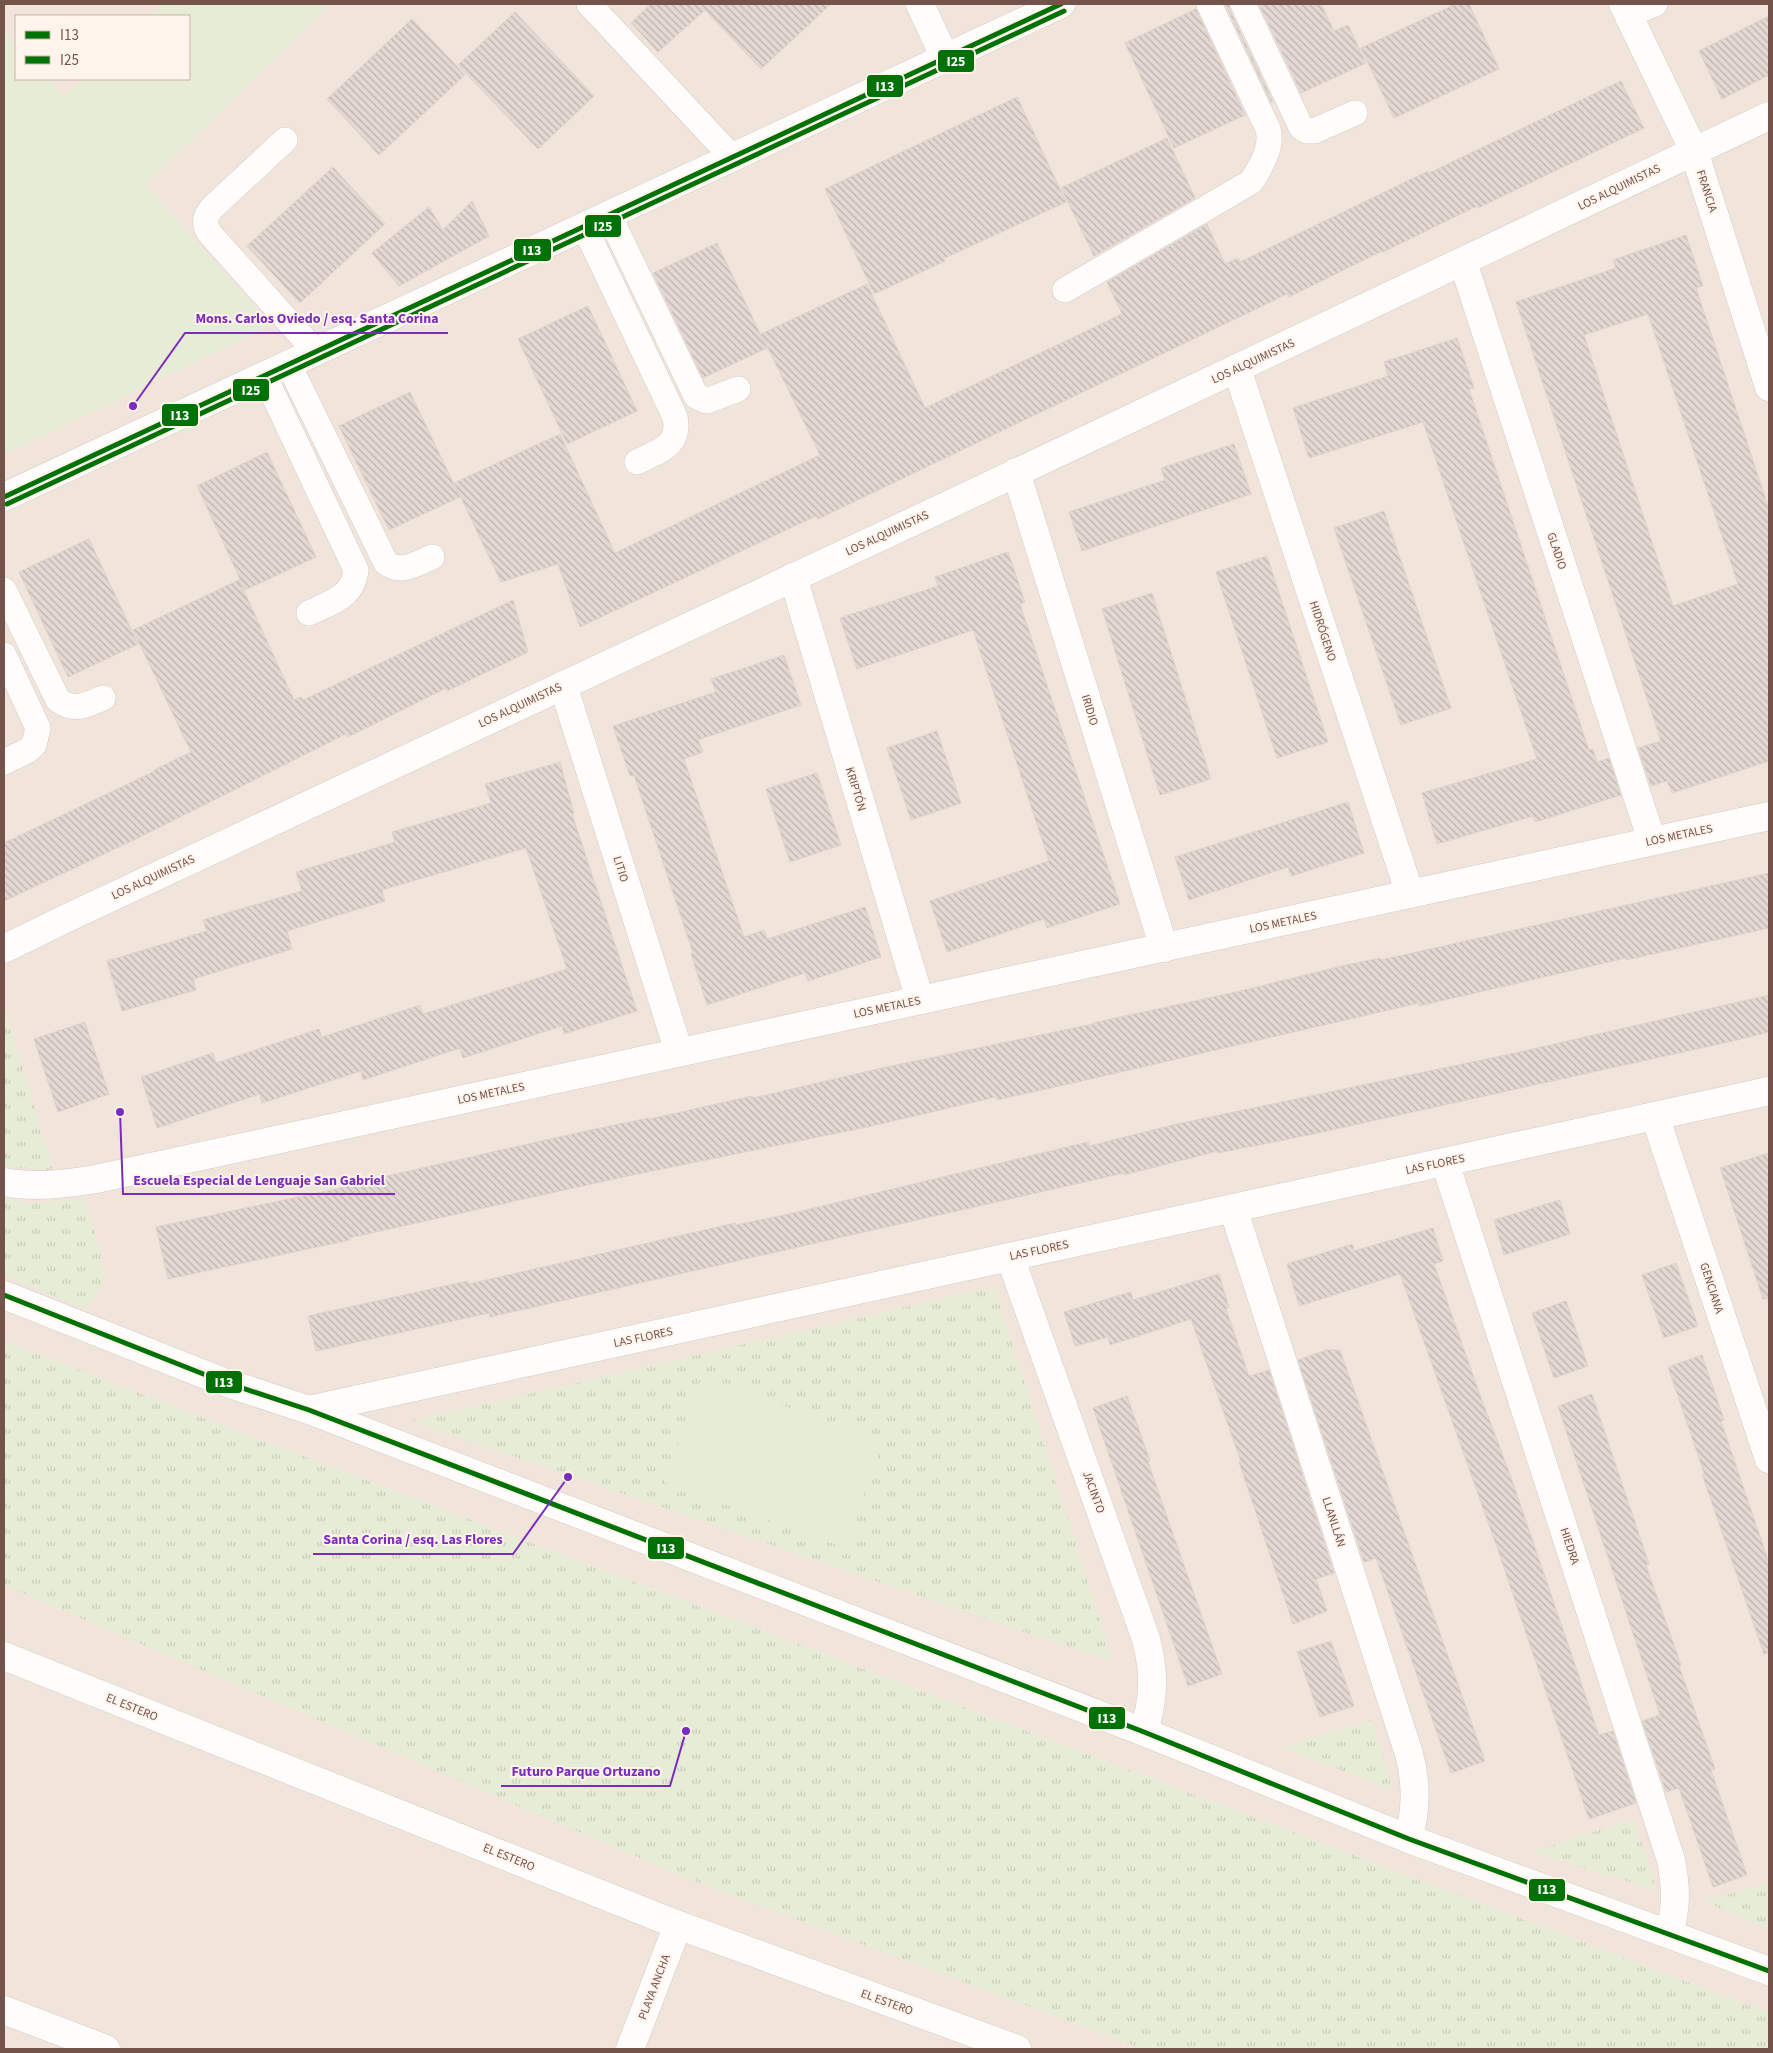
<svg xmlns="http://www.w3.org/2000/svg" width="1773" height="2053" font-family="'Source Sans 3',sans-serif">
  <defs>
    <pattern id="grass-tufts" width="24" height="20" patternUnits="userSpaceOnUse" patternTransform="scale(1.25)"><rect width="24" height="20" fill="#e7ecd6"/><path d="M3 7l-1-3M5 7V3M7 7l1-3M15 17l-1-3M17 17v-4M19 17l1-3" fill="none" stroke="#caccb9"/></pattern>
    <pattern id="building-back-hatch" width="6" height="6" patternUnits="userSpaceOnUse" patternTransform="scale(1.25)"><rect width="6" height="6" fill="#e3d8d2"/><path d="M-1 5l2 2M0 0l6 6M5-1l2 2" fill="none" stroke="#bdb2ac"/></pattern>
  </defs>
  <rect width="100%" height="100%" fill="#f6f0eb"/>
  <!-- residential -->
  <g fill="#f1e4db" fill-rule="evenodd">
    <path d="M4,4H1769V2013L242,1433L4,1356ZM16,16H189V79H16Z"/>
    <polygon points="4,1545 1311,2049 4,2049"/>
  </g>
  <!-- grass -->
  <g fill="url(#grass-tufts)">
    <polygon points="4,1006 53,1170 8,1167 4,1165"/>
    <polygon points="4,1195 26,1203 61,1201 85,1197 106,1276 86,1309 4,1276"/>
    <polygon points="994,1287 1113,1662 411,1421"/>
    <polygon points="4,1341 242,1433 1769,2013 1769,2049 1143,2049 684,1877 4,1585"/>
    <polygon points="1371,1720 1393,1790 1283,1748"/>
    <polygon points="1634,1819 1656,1890 1532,1852"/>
    <polygon points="1769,1883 1769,1929 1704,1901"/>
  </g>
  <!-- park -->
  <g fill="#e7ecd6">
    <polygon points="162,4 331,4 145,185 272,325 4,455 4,29 16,43 16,79 49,79 64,96 82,79 189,79 189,16 148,16"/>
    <polygon points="702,1376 883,1442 845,1548 664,1482"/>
  </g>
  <!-- building -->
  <g fill="url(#building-back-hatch)" stroke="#dfd2cd" fill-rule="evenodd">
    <polygon points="651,4 831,4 761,69 705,10 658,52 631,23"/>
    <polygon points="1225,4 1229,4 1230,10 1273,102 1271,102"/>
    <polygon points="1259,4 1321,4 1334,31 1348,25 1366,63 1301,93"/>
    <polygon points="1456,4 1469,4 1499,69 1394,118 1361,48"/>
    <polygon points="1196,9 1245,115 1174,148 1125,43"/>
    <polygon points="515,12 594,96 538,149 458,65"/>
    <polygon points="1769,16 1769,75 1722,99 1699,51"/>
    <polygon points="412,19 465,75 379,155 327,99"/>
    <polygon points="1621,81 1644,128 1478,208 1477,206 1383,252 1382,251 1289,297 1287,294 818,519 816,516 580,627 558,564 501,582 454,483 560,434 615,553 820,455 761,334 829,302 867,284 925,408 1122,314 1107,282 1207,224 1225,264 1238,258 1240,262 1428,171 1429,173"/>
    <polygon points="1017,97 1066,202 943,259 945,261 874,294 825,189"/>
    <polygon points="1167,138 1195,198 1094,256 1061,188"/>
    <polygon points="333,167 385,224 300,303 247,246"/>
    <polygon points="472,201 489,236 399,286 372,253 429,207 443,230"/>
    <path d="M1686,235L1703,286L1696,288L1769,509V761L1672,793L1667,781L1651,786L1638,748L1661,741L1516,302L1616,268L1613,260ZM1648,314L1738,584L1673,606L1584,335Z"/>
    <polygon points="717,243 767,348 703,378 653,273"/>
    <polygon points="588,306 637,411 567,444 518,339"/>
    <polygon points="1457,338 1474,388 1469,389 1589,750 1593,749 1597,762 1609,758 1621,795 1535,822 1533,816 1437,844 1422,793 1537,759 1423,422 1309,458 1293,408 1388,376 1384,362"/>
    <polygon points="410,392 460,497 389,530 339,426"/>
    <polygon points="1234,444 1251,494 1082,551 1069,512 1165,480 1161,468"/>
    <polygon points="267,452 316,557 245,590 197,486"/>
    <polygon points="1384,511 1451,708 1401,725 1334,528"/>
    <polygon points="89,539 138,644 68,677 19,572"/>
    <polygon points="1008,552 1025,602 1020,604 1120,904 1047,928 1044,919 947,952 930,901 1049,861 973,630 857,669 840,618 938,586 935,577"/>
    <polygon points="1267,556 1328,742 1277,758 1216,572"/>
    <polygon points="239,580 294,700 301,697 303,700 513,600 528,652 447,691 446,688 348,737 346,734 136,839 4,901 4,843 155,771 154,770 191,752 133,630"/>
    <polygon points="1152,593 1211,779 1160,795 1102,609"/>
    <polygon points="784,655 801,705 698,740 703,752 684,759 744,937 764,930 767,939 865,907 881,957 808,981 805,973 707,1005 691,954 693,953 634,775 630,776 613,726 716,692 711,679"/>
    <polygon points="937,731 961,803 911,820 887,748"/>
    <polygon points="560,762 574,813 572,814 637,1011 564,1034 562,1026 463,1058 460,1048 363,1080 361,1071 262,1103 260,1094 157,1128 141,1077 213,1053 216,1063 319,1029 322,1037 420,1005 423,1014 567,969 526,848 382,890 385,901 287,931 292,949 193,979 196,990 122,1011 107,961 207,931 203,920 302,891 296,872 395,842 392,832 491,803 485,784"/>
    <polygon points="817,773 841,845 790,862 766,789"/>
    <polygon points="1348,802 1364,853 1291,876 1288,867 1189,900 1175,857"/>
    <polygon points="1769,873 1769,928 1626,960 1626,958 1419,1006 1419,1003 1073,1083 997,1100 996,1097 867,1127 623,1177 349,1238 350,1240 168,1279 156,1227 369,1182 369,1180 590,1130 649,1118 650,1119 752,1096 753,1098 882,1068 1093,1024 1093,1023 1236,992 1342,966 1380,958 1381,960"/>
    <polygon points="1769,995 1769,1032 1733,1041 1309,1135 1218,1153 1218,1151 1124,1175 1124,1173 490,1317 489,1313 316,1351 308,1316 468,1281 469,1284 735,1223 736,1225 789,1214 1088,1142 1089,1146 1177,1124 1515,1053"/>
    <polygon points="85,1022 109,1094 58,1112 34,1039"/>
    <polygon points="1769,1153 1769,1298 1763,1299 1720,1168"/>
    <polygon points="1560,1200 1570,1234 1504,1255 1494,1220"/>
    <polygon points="1433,1228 1443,1261 1434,1264 1480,1395 1512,1480 1599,1735 1613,1731 1636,1803 1589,1819 1500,1556 1400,1274 1299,1306 1287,1264 1353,1244 1354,1251"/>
    <polygon points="1676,1263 1698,1326 1664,1338 1642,1275"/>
    <polygon points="1219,1274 1229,1308 1226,1309 1249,1376 1269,1370 1334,1573 1316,1579 1327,1611 1293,1624 1239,1462 1241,1462 1191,1319 1110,1345 1108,1337 1075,1346 1064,1312 1131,1292 1133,1300"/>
    <polygon points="1566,1301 1588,1366 1554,1378 1532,1313"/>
    <polygon points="1326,1350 1340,1350 1485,1761 1451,1773 1376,1558 1364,1562 1298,1360"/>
    <polygon points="1702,1355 1724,1420 1721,1421 1769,1563 1769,1653 1764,1654 1702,1474 1704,1473 1668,1367"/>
    <polygon points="1592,1394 1649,1564 1646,1565 1681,1665 1679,1666 1715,1769 1711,1770 1747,1875 1713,1887 1679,1788 1666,1792 1642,1721 1660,1715 1558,1406"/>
    <polygon points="1127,1396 1150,1461 1148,1462 1222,1674 1188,1686 1093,1408"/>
    <polygon points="1331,1641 1354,1706 1320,1717 1297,1652"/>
  </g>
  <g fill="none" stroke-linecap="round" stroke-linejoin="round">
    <!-- service casing -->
    <g stroke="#d5cbc8" stroke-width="26">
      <g id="service">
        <polyline points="589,4 732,157"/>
        <polyline points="1243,4 1301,127 1307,131 1314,131 1355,113"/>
        <polyline points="1628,15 1655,4"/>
        <path d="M285,140L213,207C204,216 203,225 211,235L315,351"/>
        <polyline points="609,215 696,396 707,401 738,389"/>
        <path d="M584,226L675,417C681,446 659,451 637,462"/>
        <path d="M1065,290L1251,182C1261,166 1273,148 1268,129L1209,4"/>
        <path d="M288,363L386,563C402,574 416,564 432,557"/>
        <path d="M264,375L356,570C353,598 331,602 309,613"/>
        <path d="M4,590L58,700C74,712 87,705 103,698"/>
        <polyline points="4,655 38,728 34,745 27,751 4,762"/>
      </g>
    </g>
    <!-- minor casing -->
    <g stroke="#d5cbc8" stroke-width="29">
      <g id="minor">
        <polyline points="920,4 945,58"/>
        <polyline points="1623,4 1694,151 1769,387"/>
        <polyline points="1463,262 1652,841"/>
        <polyline points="1237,369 1410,894"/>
        <polyline points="1016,472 1164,948"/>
        <polyline points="4,497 1061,4"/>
        <polyline points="793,577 920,1000"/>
        <polyline points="563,685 679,1052"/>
        <polyline points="4,949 67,918 944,507 1769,116"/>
        <polyline points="1655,1116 1769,1459"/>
        <path d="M1445,1162L1671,1860C1676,1886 1677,1908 1669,1933"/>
        <path d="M4,1182C35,1188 65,1184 96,1179L1769,816"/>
        <path d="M1233,1208L1409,1754C1417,1784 1416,1809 1409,1839"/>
        <path d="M1010,1257L1146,1639C1155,1674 1154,1697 1144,1732"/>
        <polyline points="309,1410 1769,1091"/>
        <polyline points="4,1656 678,1925 1017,2049"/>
        <polyline points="4,2010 106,2049"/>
        <polyline points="630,2049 678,1925"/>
      </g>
    </g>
    <!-- tertiary casing -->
    <g stroke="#d5cbc8" stroke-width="29">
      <polyline id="tertiary" points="4,1295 221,1381 309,1410 1144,1732 1409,1839 1769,1971"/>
    </g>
    <!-- service -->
    <use href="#service" stroke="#fefdfc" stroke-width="25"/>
    <!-- minor -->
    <use href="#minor" stroke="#fefdfc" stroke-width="28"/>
    <!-- tertiary -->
    <use href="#tertiary" stroke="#fefdfc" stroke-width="28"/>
    <!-- bus-1 casing -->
    <g stroke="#fef4ec" stroke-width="9">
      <g id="bus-1">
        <polyline points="4,497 1061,4"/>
        <polyline points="4,1295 221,1381 309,1410 1144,1732 1409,1839 1769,1971"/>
      </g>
    </g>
    <!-- bus-2 casing -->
    <g stroke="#fef4ec" stroke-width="9">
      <polyline id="bus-2" points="7,504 1064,11"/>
    </g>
    <!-- bus-1 -->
    <use href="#bus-1" stroke="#007106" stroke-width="5"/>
    <!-- bus-2 -->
    <use href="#bus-2" stroke="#007106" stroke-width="5"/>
  </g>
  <g text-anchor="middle" stroke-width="4" stroke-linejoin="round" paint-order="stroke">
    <!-- street labels -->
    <g font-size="12" fill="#74534b" stroke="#fef4ec">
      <text transform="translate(1619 187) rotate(-26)" y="4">LOS ALQUIMISTAS</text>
      <text transform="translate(1707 191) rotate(72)" y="4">FRANCIA</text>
      <text transform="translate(1253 361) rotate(-25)" y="4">LOS ALQUIMISTAS</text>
      <text transform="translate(887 533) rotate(-25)" y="4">LOS ALQUIMISTAS</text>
      <text transform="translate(1557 551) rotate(72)" y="4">GLADIO</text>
      <text transform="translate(1323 631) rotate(72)" y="4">HIDRÓGENO</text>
      <text transform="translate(520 705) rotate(-25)" y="4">LOS ALQUIMISTAS</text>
      <text transform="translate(1090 710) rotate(73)" y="4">IRIDIO</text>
      <text transform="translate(856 789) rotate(73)" y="4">KRIPTÓN</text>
      <text transform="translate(1679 835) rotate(-12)" y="4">LOS METALES</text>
      <text transform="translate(621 869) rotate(73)" y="4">LITIO</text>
      <text transform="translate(153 877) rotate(-25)" y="4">LOS ALQUIMISTAS</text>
      <text transform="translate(1283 922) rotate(-12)" y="4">LOS METALES</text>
      <text transform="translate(887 1007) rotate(-12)" y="4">LOS METALES</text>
      <text transform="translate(491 1093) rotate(-12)" y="4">LOS METALES</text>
      <text transform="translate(1435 1164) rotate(-12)" y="4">LAS FLORES</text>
      <text transform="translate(1039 1250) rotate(-12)" y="4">LAS FLORES</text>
      <text transform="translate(1712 1288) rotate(72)" y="4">GENCIANA</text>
      <text transform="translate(643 1337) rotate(-12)" y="4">LAS FLORES</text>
      <text transform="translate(1094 1492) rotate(70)" y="4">JACINTO</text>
      <text transform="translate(1334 1522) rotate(72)" y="4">LLANLLÁN</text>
      <text transform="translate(1570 1546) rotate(72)" y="4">HIEDRA</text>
      <text transform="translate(132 1707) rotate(22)" y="4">EL ESTERO</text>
      <text transform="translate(509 1857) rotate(22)" y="4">EL ESTERO</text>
      <text transform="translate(654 1987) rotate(-69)" y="4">PLAYA ANCHA</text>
      <text transform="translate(887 2002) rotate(20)" y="4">EL ESTERO</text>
    </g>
  </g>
  <!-- callouts -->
  <path fill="none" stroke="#7b2cbf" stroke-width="2" d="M133 406L185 333H448M120 1112L123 1194H395M568 1477L513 1554H313M686 1731L670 1786H501"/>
  <g fill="#7b2cbf" stroke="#fef4ec" stroke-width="2">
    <circle cx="133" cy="406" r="5"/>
    <circle cx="120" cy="1112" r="5"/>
    <circle cx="568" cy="1477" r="5"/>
    <circle cx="686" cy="1731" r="5"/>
  </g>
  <g font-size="14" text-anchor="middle" font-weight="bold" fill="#7b2cbf" stroke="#fef4ec" stroke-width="4" stroke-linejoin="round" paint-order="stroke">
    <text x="317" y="323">Mons. Carlos Oviedo / esq. Santa Corina</text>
    <text x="259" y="1185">Escuela Especial de Lenguaje San Gabriel</text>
    <text x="413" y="1544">Santa Corina / esq. Las Flores</text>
    <text x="586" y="1776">Futuro Parque Ortuzano</text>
  </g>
  <g stroke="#fef4ec" stroke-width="2">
    <rect x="937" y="49" width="38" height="24" rx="5" fill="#007106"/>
    <rect x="866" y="74" width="38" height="24" rx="5" fill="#007106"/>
    <rect x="584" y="214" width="38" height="24" rx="5" fill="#007106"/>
    <rect x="513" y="238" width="39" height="24" rx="5" fill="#007106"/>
    <rect x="232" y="378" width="38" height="24" rx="5" fill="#007106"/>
    <rect x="161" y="403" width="38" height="24" rx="5" fill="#007106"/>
    <rect x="205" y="1370" width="38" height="24" rx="5" fill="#007106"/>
    <rect x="647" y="1536" width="38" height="24" rx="5" fill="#007106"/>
    <rect x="1088" y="1706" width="38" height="24" rx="5" fill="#007106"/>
    <rect x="1528" y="1878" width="38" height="24" rx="5" fill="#007106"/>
  </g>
  <g font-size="14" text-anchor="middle" font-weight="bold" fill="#fff">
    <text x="956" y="66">I25</text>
    <text x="885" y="91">I13</text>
    <text x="603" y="231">I25</text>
    <text x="532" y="255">I13</text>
    <text x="251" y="395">I25</text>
    <text x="180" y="420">I13</text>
    <text x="224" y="1387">I13</text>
    <text x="666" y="1553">I13</text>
    <text x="1107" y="1723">I13</text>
    <text x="1547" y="1894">I13</text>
  </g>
  <!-- border -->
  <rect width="1773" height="2053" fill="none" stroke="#74534b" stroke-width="10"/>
  <!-- legend -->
  <rect x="15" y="15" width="175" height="65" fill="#fef4ec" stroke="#c7b4ac"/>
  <rect x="25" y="31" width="25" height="8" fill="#007106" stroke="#c7b4ac"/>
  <text x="60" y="40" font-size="15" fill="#74534b">I13</text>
  <rect x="25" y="56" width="25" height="8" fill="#007106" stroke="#c7b4ac"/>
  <text x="60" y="65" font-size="15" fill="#74534b">I25</text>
</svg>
